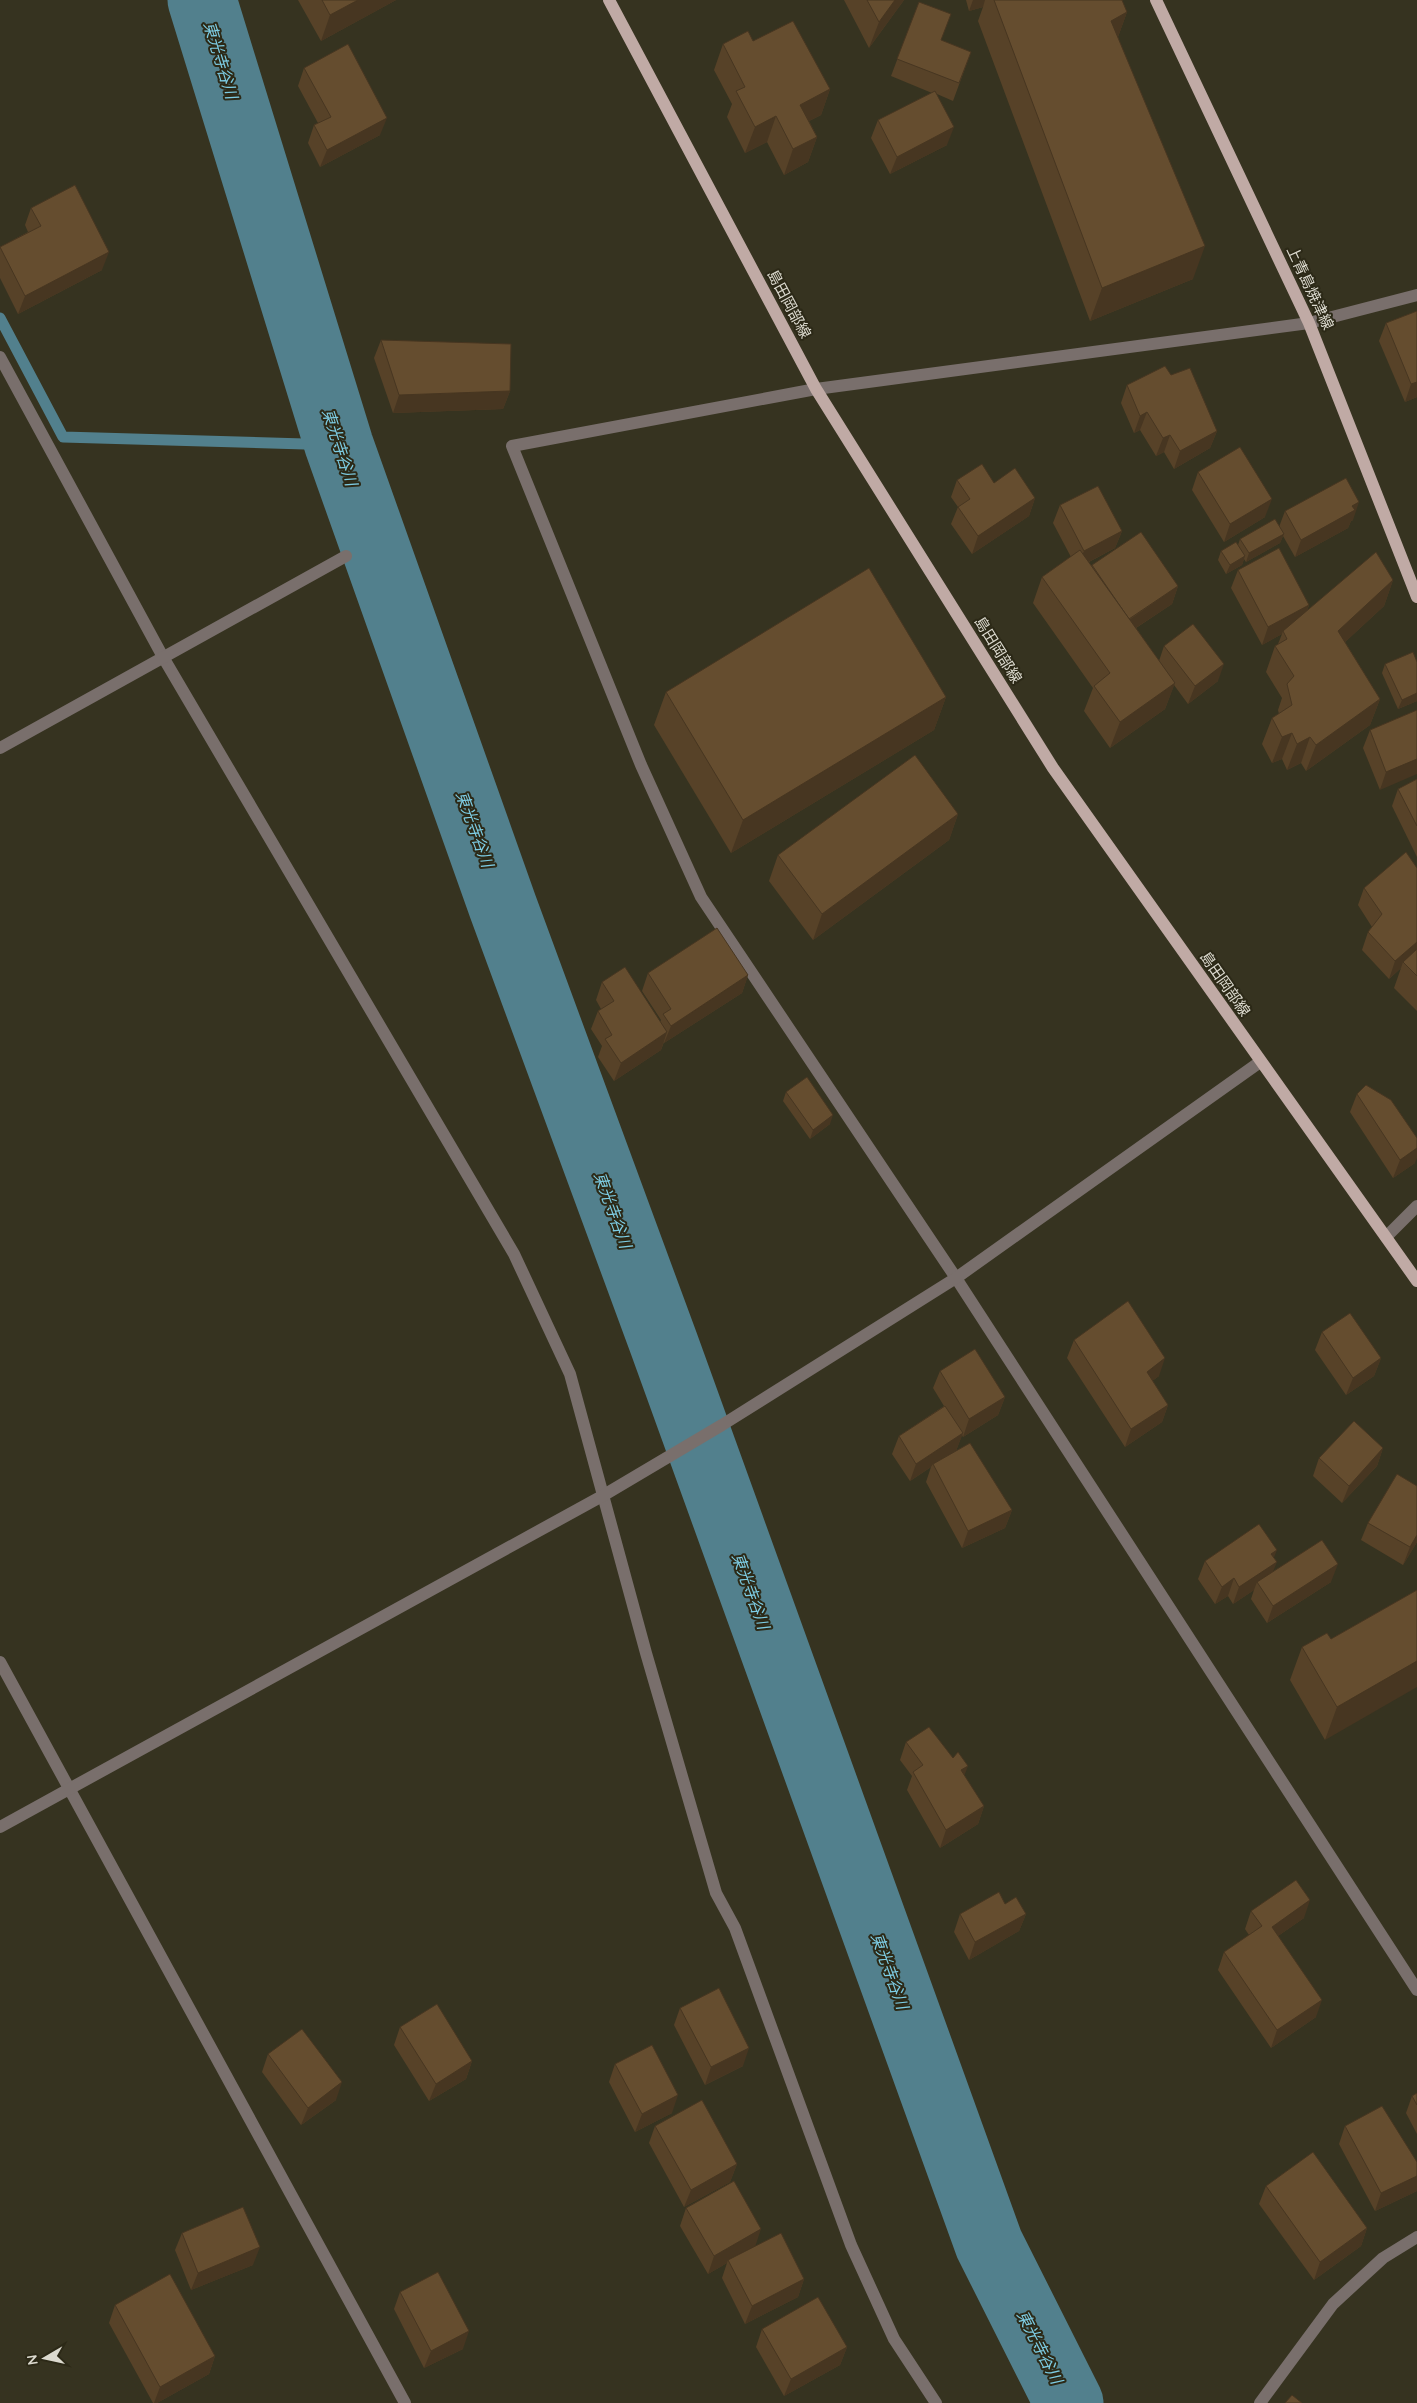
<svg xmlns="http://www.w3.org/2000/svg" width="1417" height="2403" font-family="Quicksand,'Noto Sans JP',sans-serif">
  <rect width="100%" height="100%" fill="#363320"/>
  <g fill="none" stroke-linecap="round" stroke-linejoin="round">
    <!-- stream -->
    <polyline stroke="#52808d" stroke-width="11" points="0,318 63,437 339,445"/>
    <!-- river -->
    <polyline stroke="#52808d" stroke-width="69" points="202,0 339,445 503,907 664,1344 989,2244 1069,2403"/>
    <!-- minor -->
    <g stroke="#796f6c" stroke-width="12">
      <polyline points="1417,295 1309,323 816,389 512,446 641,765 701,897 956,1278 1417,1990"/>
      <polyline points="0,357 163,657 514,1254 570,1374 646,1653 716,1893 735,1928 851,2245 894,2339 936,2403"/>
      <polyline points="0,748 346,556"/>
      <polyline points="1386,1237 1417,1206"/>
      <polyline points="0,1662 405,2403"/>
      <polyline points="0,1827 604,1495 722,1425 956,1278 1260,1062"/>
      <polyline points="1260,2403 1333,2304 1383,2258 1417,2237"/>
    </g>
    <!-- major -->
    <g stroke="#c0aaa5" stroke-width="12">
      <polyline points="609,0 816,389 1053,768 1417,1281"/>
      <polyline points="1156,0 1309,323 1417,597"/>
    </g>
  </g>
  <!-- wall -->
  <g fill="#574228">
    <polygon points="298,0 396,0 321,41"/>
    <polygon points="844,0 904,0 869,48"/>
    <polygon points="966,0 994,0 1127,12 1118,37 1193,279 1090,321 978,21 983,7 969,11"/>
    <polygon points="919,2 941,40 971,52 953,101 937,94 947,145 890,174 871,138 878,120 932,93 891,76"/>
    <polygon points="753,41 830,89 821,115 809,121 817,137 808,162 784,175 767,142 745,153 727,117 732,104 714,70 723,44"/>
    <polygon points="304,68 380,135 320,167 308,143 314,125 318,123 298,86"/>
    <polygon points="31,208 102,270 18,314 0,278 0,247 28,232 25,225"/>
    <polygon points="1417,311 1417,397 1405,402 1379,341 1386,323"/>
    <polygon points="381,340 510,391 503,409 393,413 374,358"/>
    <polygon points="1171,375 1217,431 1210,448 1174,469 1164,452 1156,456 1140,430 1134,433 1121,403 1127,385"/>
    <polygon points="1198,472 1265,517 1224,542 1192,490"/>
    <polygon points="957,480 994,483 1035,498 1029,516 972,554 951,524 958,507 951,497"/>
    <polygon points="1060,505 1122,531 1115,548 1089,562 1091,566 1092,565 1178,586 1172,604 1136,628 1159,661 1164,646 1218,681 1188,704 1174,685 1165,709 1110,748 1084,711 1093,688 1033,603 1042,577 1071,557 1053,523"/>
    <polygon points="1285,511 1353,520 1351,521 1348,528 1295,557 1283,536 1280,543 1246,562 1244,559 1242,565 1226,574 1218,560 1221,551 1238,545 1240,539 1279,527"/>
    <polygon points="1238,570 1309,605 1307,611 1393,580 1384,606 1345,642 1380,699 1370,725 1306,771 1301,763 1287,770 1282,759 1272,763 1262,744 1272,718 1279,714 1278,710 1282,698 1266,672 1275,646 1278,644 1282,634 1262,645 1231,588"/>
    <polygon points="1417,662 1417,701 1398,709 1382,673 1385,664"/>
    <polygon points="666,692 946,697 934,730 731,853 654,725"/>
    <polygon points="1417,710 1380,790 1363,748 1370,730"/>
    <polygon points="1417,779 1417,857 1392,806 1398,789"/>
    <polygon points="958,814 949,840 813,940 769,881 778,855"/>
    <polygon points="1417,868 1417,1011 1394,988 1401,968 1389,979 1362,950 1368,932 1372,927 1358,905 1364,888"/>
    <polygon points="648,973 748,975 742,993 664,1043 664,1042 661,1050 614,1081 598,1057 602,1046 591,1029 598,1011 601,1009 596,1000 602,982 660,1022 661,1020 642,991"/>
    <polygon points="786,1092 830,1124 810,1139 783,1101"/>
    <polygon points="1357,1094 1415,1163 1393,1178 1350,1112"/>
    <polygon points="1322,1332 1381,1358 1374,1376 1346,1395 1315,1350"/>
    <polygon points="1074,1340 1159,1376 1152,1381 1168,1405 1162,1422 1125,1447 1067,1358"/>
    <polygon points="940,1371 1005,1397 998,1415 963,1437 962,1435 956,1451 1012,1510 1005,1528 962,1548 926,1482 931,1467 910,1481 892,1454 899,1436 944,1406 933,1388"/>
    <polygon points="1383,1448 1377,1466 1342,1503 1313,1476 1319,1458"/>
    <polygon points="1417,1486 1417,1542 1403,1565 1361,1540 1368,1523"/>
    <polygon points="1274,1558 1273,1572 1331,1582 1267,1623 1251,1599 1254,1590 1233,1604 1228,1596 1215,1604 1198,1579 1205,1561"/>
    <polygon points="1417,1590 1325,1740 1290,1680 1302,1647 1331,1639"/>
    <polygon points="906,1742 984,1806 978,1824 940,1848 907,1790 912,1776 900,1760"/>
    <polygon points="1005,1904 1026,1914 1019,1931 969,1960 954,1932 960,1914"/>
    <polygon points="1251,1911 1304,1918 1278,1936 1316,2017 1271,2048 1218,1970 1224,1952 1249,1935 1245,1929"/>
    <polygon points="680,2008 743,2066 705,2085 674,2025"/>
    <polygon points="400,2027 472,2061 466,2079 429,2101 394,2045"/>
    <polygon points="268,2054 336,2100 301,2125 262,2072"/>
    <polygon points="615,2064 672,2113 635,2132 609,2082"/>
    <polygon points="1417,2093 1417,2134 1406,2113 1412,2096"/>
    <polygon points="655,2126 737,2164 730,2182 684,2207 649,2143"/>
    <polygon points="1345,2126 1417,2162 1417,2191 1375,2211 1339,2144"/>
    <polygon points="1266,2186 1367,2228 1361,2246 1314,2280 1259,2204"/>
    <polygon points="686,2208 755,2246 804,2279 798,2297 745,2324 722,2278 727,2263 708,2274 680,2226"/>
    <polygon points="182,2233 253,2265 191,2290 175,2250"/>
    <polygon points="400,2292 463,2349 424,2368 394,2309"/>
    <polygon points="115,2305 215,2356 209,2374 157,2403 153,2403 109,2323"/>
    <polygon points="762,2329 847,2347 840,2365 784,2396 756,2347"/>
  </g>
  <!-- shaded-wall -->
  <g fill="#473621">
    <polygon points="358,0 396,0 321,41 330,15"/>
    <polygon points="895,0 904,0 869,48 879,22"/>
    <polygon points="973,0 985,0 983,7 969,11"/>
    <polygon points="1127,12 1115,45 1111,21"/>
    <polygon points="830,89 821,115 791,130 800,105"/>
    <polygon points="776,116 767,142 745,153 755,127"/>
    <polygon points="387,118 380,135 320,167 327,150"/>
    <polygon points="954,127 947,145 890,174 897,157"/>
    <polygon points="817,137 808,162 784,175 793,149"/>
    <polygon points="1205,246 1193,279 1090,321 1102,288"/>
    <polygon points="109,252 102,270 18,314 25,296"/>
    <polygon points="1417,382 1417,397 1405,402 1411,384"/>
    <polygon points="510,391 503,409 393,413 399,395"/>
    <polygon points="1147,412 1140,430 1134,433 1140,416"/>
    <polygon points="1217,431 1210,448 1174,469 1180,451"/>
    <polygon points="1170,435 1164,452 1156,456 1163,438"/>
    <polygon points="1035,498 1029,516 972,554 978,536"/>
    <polygon points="1272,499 1265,517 1224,542 1230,524"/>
    <polygon points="1359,502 1353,520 1351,521 1348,528 1295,557 1301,540 1352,506"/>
    <polygon points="1122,531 1115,548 1077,568 1084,551"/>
    <polygon points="1284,534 1280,543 1246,562 1249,553"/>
    <polygon points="1245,556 1242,565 1226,574 1230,565"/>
    <polygon points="1393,580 1384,606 1329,657 1338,631"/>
    <polygon points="1178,586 1172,604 1122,637 1129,620"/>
    <polygon points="1309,605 1303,623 1283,631 1282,634 1262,645 1268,627"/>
    <polygon points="1224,664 1218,681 1188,704 1195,686"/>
    <polygon points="1175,683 1165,709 1110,748 1120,722"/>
    <polygon points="1417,693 1417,701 1398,709 1402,700"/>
    <polygon points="946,697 934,730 731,853 743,820"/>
    <polygon points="1380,699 1370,725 1306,771 1316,745"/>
    <polygon points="1292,733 1282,759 1272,763 1282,737"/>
    <polygon points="1310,737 1301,763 1287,770 1297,744"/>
    <polygon points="1417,759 1417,774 1380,790 1386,772"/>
    <polygon points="958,814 949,840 813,940 822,914"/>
    <polygon points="1417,942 1417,953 1403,962 1401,968 1389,979 1395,961"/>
    <polygon points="748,975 742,993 664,1043 671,1026"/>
    <polygon points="667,1032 661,1050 614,1081 621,1063"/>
    <polygon points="833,1115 830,1124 810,1139 813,1130"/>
    <polygon points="1417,1148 1417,1158 1415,1163 1393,1178 1400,1160"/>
    <polygon points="1165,1358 1159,1376 1140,1390 1147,1372"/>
    <polygon points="1381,1358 1374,1376 1346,1395 1353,1378"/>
    <polygon points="1005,1397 998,1415 963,1437 969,1419"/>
    <polygon points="1168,1405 1162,1422 1125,1447 1131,1429"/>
    <polygon points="963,1433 956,1451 933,1464 931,1467 910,1481 916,1464"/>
    <polygon points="1383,1448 1377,1466 1342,1503 1349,1486"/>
    <polygon points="1012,1510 1005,1528 962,1548 968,1531"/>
    <polygon points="1417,1535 1417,1542 1403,1565 1410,1547"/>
    <polygon points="1277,1550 1271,1565 1277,1562 1270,1579 1257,1582 1254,1590 1233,1604 1239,1587 1271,1554"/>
    <polygon points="1338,1564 1331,1582 1267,1623 1273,1606"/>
    <polygon points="1234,1578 1228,1596 1215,1604 1222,1587"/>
    <polygon points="1417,1661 1417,1687 1325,1740 1337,1707"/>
    <polygon points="968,1766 961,1784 961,1770"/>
    <polygon points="984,1806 978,1824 940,1848 946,1830"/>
    <polygon points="1310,1900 1304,1918 1265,1945 1272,1927"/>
    <polygon points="1026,1914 1019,1931 969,1960 975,1942"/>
    <polygon points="1322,2000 1316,2017 1271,2048 1277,2030"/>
    <polygon points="749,2048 743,2066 705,2085 711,2067"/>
    <polygon points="472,2061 466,2079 429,2101 436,2084"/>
    <polygon points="342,2082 336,2100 301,2125 308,2108"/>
    <polygon points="678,2095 672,2113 635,2132 642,2114"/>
    <polygon points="737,2164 730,2182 684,2207 691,2190"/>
    <polygon points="1417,2176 1417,2191 1375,2211 1381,2193"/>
    <polygon points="1367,2228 1361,2246 1314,2280 1320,2262"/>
    <polygon points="761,2229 755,2247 728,2260 727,2263 708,2274 714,2256"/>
    <polygon points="260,2247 253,2265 191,2290 198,2273"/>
    <polygon points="804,2279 798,2297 745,2324 752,2306"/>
    <polygon points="469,2331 463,2349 424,2368 431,2351"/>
    <polygon points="847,2347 840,2365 784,2396 791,2379"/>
    <polygon points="215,2356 209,2374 157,2403 154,2403 160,2387"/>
  </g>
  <!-- building -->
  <g fill="#654d2f" stroke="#473621">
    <polygon points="322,0 358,0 330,15"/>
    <polygon points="867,0 895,0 879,22"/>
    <polygon points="994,0 1122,0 1127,12 1111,21 1205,246 1102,288"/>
    <polygon points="919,2 951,14 941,40 971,52 959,83 897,59"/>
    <polygon points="793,21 830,89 800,105 817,137 793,149 776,116 755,127 736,91 745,87 723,44 748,31 753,41"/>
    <polygon points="348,44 387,118 327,150 314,125 331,117 304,68"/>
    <polygon points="935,91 954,127 897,157 878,120"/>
    <polygon points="75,185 109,252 25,296 0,247 41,226 31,208"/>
    <polygon points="1417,311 1417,382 1411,384 1386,323"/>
    <polygon points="381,340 511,344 510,391 399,395"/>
    <polygon points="1165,366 1171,375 1190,368 1217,431 1180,451 1170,435 1163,438 1147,412 1140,416 1127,385"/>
    <polygon points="1240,447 1272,499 1230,524 1198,472"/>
    <polygon points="982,464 994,483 1015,468 1035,498 978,536 958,507 970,499 957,480"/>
    <polygon points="1346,478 1359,502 1352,506 1355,510 1301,540 1285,511"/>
    <polygon points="1098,486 1122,531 1084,551 1060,505"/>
    <polygon points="1275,519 1284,534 1249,553 1240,539"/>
    <polygon points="1141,532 1178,586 1129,619 1092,565"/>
    <polygon points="1236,542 1245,556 1230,565 1221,551"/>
    <polygon points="1279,548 1309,605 1268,627 1238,570"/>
    <polygon points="1080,550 1175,683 1120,722 1094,686 1110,673 1042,577"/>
    <polygon points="1376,552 1393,580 1338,631 1380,699 1316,745 1310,737 1297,744 1292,733 1282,737 1272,718 1292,705 1287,684 1294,676 1275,646 1287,639 1283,631"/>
    <polygon points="869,568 946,697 743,820 666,692"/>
    <polygon points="1193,624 1224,664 1195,686 1164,646"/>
    <polygon points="1413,652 1417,662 1417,693 1402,700 1385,664"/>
    <polygon points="1417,710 1417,759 1386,772 1370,730"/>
    <polygon points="915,755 958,814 822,914 778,855"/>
    <polygon points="1417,779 1417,826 1398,789"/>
    <polygon points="1406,852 1417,868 1417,942 1395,961 1368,932 1382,914 1364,888"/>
    <polygon points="717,928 748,975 671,1026 663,1014 671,1009 648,973"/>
    <polygon points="1417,949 1417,976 1403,962"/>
    <polygon points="625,967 667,1032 621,1063 605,1039 612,1035 598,1011 614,1001 602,982"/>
    <polygon points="807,1077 833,1115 813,1130 786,1092"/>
    <polygon points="1366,1085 1391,1100 1417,1138 1417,1148 1400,1160 1357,1094"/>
    <polygon points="1128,1301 1165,1358 1147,1372 1168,1405 1131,1429 1074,1340"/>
    <polygon points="1350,1313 1381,1358 1353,1378 1322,1332"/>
    <polygon points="975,1349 1005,1397 969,1419 940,1371"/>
    <polygon points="945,1406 963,1433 916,1464 899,1436"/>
    <polygon points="1354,1421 1383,1448 1349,1486 1319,1458"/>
    <polygon points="970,1443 1012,1510 968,1531 933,1464"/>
    <polygon points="1397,1474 1417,1486 1417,1535 1410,1547 1368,1523"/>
    <polygon points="1259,1524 1277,1550 1271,1554 1277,1562 1239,1587 1234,1578 1222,1587 1205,1561"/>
    <polygon points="1322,1540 1338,1564 1273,1606 1257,1582"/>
    <polygon points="1417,1590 1417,1661 1337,1707 1302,1647 1327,1633 1331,1639"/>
    <polygon points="929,1727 953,1758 958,1752 968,1766 961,1770 984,1806 946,1830 913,1772 923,1765 906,1742"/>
    <polygon points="1296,1880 1310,1900 1272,1927 1322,2000 1277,2030 1224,1952 1262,1926 1251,1911"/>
    <polygon points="999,1892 1005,1904 1016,1897 1026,1914 975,1942 960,1914"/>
    <polygon points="719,1988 749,2048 711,2067 680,2008"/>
    <polygon points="437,2004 472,2061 436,2084 400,2027"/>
    <polygon points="302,2029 342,2082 308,2108 268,2054"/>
    <polygon points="652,2045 678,2095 642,2114 615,2064"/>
    <polygon points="1417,2093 1417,2105 1412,2096"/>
    <polygon points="702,2100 737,2164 691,2190 655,2126"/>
    <polygon points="1382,2106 1417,2162 1417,2176 1381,2193 1345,2126"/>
    <polygon points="1313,2152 1367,2228 1320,2262 1266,2186"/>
    <polygon points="734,2181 761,2229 714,2256 686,2208"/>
    <polygon points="243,2207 260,2247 198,2273 182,2233"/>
    <polygon points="781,2233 804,2279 752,2306 728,2260"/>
    <polygon points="438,2272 469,2331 431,2351 400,2292"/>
    <polygon points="170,2274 215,2356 160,2387 115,2305"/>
    <polygon points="818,2297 847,2347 791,2379 762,2329"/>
    <polygon points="1292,2395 1302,2403 1285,2403"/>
  </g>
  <g text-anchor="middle" stroke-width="4" stroke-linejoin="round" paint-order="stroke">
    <!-- street labels -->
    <g font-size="15" fill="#dcdacf" stroke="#2c2917">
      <text transform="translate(1310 288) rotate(65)" y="5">上青島焼津線</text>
      <text transform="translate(789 304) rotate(62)" y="5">島田岡部線</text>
      <text transform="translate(998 650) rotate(58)" y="5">島田岡部線</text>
      <text transform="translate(1225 984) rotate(55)" y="5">島田岡部線</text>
    </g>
    <!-- water labels -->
    <g font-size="16" font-style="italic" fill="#7dcce3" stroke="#2c2917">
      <text transform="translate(221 60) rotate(73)" y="6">東光寺谷川</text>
      <text transform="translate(340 447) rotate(72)" y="6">東光寺谷川</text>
      <text transform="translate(475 829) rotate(70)" y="6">東光寺谷川</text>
      <text transform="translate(613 1210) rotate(70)" y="6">東光寺谷川</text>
      <text transform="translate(751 1591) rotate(70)" y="6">東光寺谷川</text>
      <text transform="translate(890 1971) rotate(70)" y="6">東光寺谷川</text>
      <text transform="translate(1040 2347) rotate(63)" y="6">東光寺谷川</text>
    </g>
  </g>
  <!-- north arrow -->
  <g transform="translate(45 2358) rotate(261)" stroke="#2c2917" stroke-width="4" paint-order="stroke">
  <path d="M0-4L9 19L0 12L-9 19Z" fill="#dcdacf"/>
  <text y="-8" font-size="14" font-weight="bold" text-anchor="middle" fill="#dcdacf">N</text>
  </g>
</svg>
